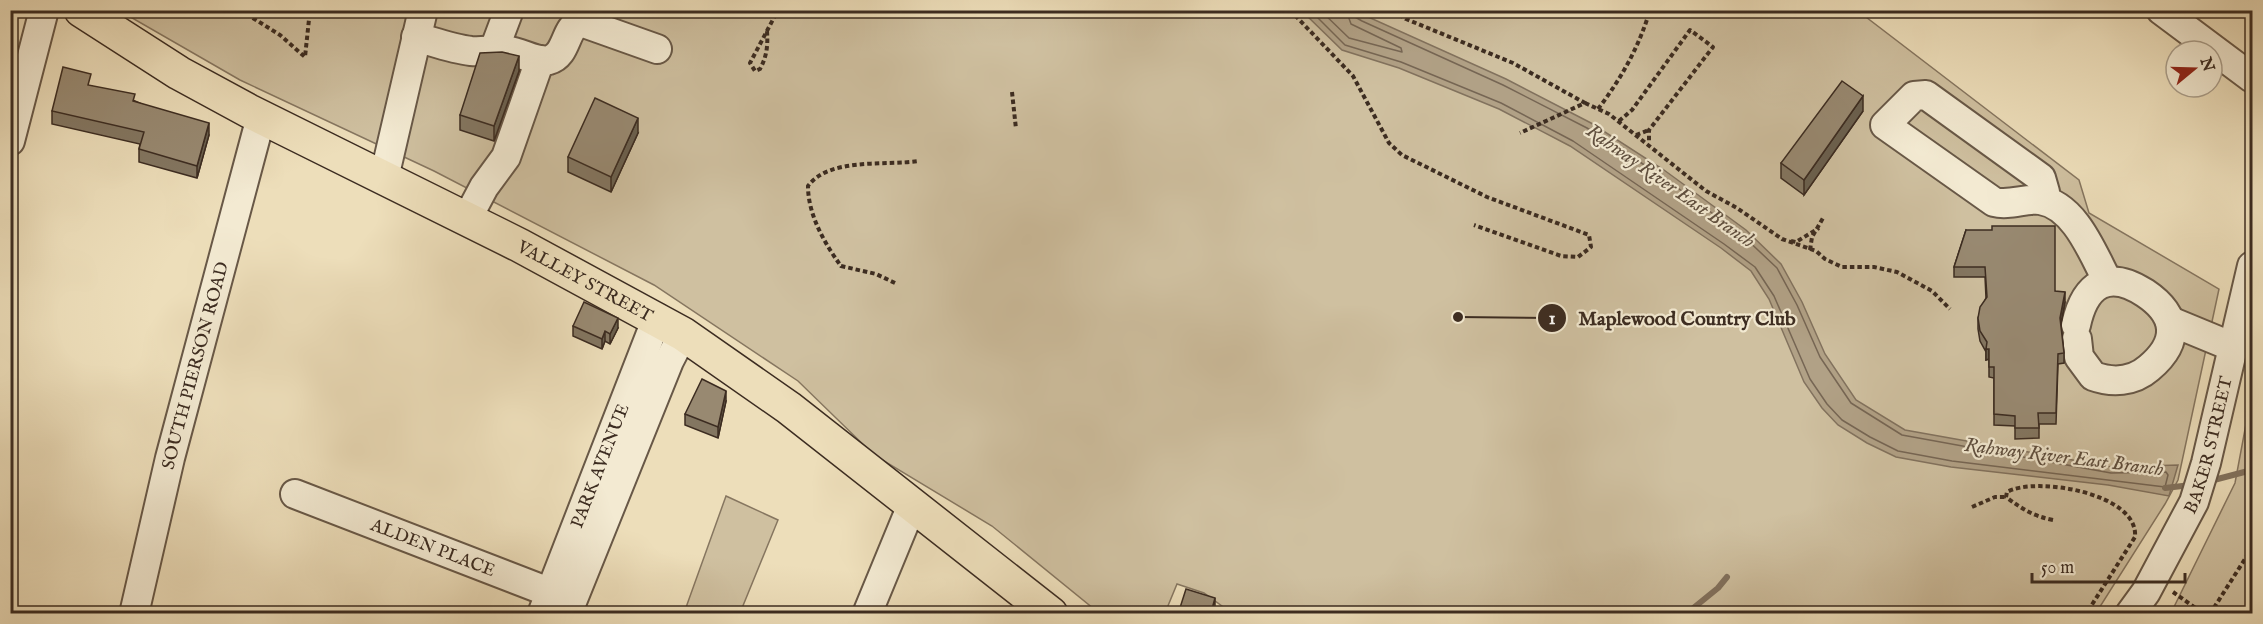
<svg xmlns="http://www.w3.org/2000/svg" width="2263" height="624" font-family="'IM FELL English',serif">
  <rect width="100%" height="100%" fill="#eddeba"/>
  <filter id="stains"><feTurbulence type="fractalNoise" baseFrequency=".00333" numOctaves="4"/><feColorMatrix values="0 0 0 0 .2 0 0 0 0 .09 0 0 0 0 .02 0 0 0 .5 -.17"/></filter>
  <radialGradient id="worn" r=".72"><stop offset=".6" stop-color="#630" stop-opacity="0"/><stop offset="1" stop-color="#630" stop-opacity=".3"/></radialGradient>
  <!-- green -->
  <g fill="#cfc0a0" stroke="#867660" stroke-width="1.5">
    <polygon points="120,11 1858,11 2079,180 2089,213 2219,289 2178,480 2165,504 2096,613 1233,614 1204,593 1177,584 1165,613 1099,613 992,526 874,455 798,381 654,285 434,171 240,80"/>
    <polygon points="2252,392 2252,613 2171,613 2235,483"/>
    <polygon points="726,496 778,520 740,613 684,613"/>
  </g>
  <!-- water -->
  <polygon fill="#b1a186" stroke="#82725e" stroke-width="1.5" points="1302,11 1355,11 1506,79 1591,123 1664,170 1746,230 1781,264 1802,302 1825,354 1856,400 1905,430 2112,467 2178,465 2169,496 2108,485 1951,467 1896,457 1867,443 1838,425 1822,408 1804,382 1769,299 1751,271 1721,248 1570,146 1499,109 1399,68 1342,50"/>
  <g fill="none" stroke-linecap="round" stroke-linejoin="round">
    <!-- shore -->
    <g stroke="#766654" stroke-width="1.5">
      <polyline points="1310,10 1345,45 1401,62 1501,103 1573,141 1724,244 1755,267 1774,296 1810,379 1827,404 1842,420 1870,437 1898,451 1952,461 2165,487 2168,475 2166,472 2111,473 1902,435 1851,403 1820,357 1797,305 1777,268 1742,235 1660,175 1587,128 1503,85 1362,21 1355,17 1353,10"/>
      <polyline points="1320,10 1349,38 1402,52 1401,48 1351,24 1346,10"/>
    </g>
    <!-- stream -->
    <g stroke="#82725e" stroke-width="6">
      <polyline points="2210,481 2252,470"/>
      <polyline points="2165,488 2191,485"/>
      <polyline points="1686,614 1718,588 1727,577"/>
    </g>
    <!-- minor casing -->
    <g stroke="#685847" stroke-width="32">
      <g id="minor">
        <polyline points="2161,10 2252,78"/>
        <path d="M416,37C434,42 453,49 471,51C483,52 496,49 508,51C522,52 536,63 549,60C568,55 564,27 581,22L657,49"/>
        <polyline points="494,50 509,10"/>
        <polyline points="10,141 44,10"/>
        <polyline points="384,178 423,10"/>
        <path d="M2041,200L2045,192L2041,178L1926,95L1914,96L1885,125L1994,202C2010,206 2025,198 2040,200C2075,205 2093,254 2107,280"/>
        <polyline points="467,219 484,187 506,157 540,60"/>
        <polyline points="2170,321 2233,347"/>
        <path d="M2076,325C2085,284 2108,269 2145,293C2178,315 2180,342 2149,368C2133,382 2112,383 2093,376L2079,357L2077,339"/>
        <path id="s1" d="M295,494L567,599"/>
        <path id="s2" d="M134,614L170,458L261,117"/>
        <path id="s3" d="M542,614L657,318"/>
        <polyline points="567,614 669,361 683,334"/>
        <polyline points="867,614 912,505"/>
        <path id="s4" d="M2130,614L2146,592L2194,502L2206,463L2252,266"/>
      </g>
    </g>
    <!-- major casing -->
    <g stroke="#3c2c21" stroke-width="36">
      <g id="major">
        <path id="s5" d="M81,10L179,73L249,111L519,245L683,334L789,408L1051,614"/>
      </g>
    </g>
    <!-- path -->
    <g stroke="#3c2c21" stroke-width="4" stroke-dasharray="4.5 3" stroke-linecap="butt">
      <polyline points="240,10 280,35 305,57 310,10"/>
      <polyline points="1290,10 1353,76 1389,143 1402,155 1487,197 1589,235 1591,247 1578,257 1561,256 1474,225"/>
      <polyline points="1393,10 1406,19 1513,63 1585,103 1520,133"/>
      <path d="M767,31C768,45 767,56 760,69L755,71L750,63L778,10"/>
      <polyline points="1012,92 1016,129"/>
      <polyline points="1585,103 1609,114 1706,191 1737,208 1782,239 1816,251 1825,259 1842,267 1874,267 1897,272 1932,291 1950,309"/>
      <path d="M1598,109C1621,79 1639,47 1650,10"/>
      <polyline points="1619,121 1632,110 1690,30 1713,47 1649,130 1649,143"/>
      <polyline points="1636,135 1649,130"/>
      <polyline points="1791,241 1796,242 1819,228"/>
      <polyline points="1810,250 1812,237 1823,218"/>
      <path d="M895,283L876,274L841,266C825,244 808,215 808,186C829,157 886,166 919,161"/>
      <polyline points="1972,507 1995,497 2006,497"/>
      <path d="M2053,520C2033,516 2022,509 2006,497L2007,492C2035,476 2139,493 2135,537L2086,614"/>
      <polyline points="2173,592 2204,614"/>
      <polyline points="2210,614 2252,548"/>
    </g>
    <!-- minor -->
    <use href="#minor" stroke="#f3ead2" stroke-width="28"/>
    <!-- major -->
    <use href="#major" stroke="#eddeba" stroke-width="33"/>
  </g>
  <!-- wall -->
  <g fill="#837661" stroke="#3c2c21" stroke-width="1.5">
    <polygon points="519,71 494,141 460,130 460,115"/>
    <polygon points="91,86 135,101 209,135 197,178 139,162 139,149 140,144 52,124 52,111"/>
    <polygon points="1863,111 1804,195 1781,178 1781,163"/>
    <polygon points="638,133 611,192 568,172 568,157"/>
    <polygon points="1966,230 2055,291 2065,302 2061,324 2064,353 2064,363 2058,364 2056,424 2039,424 2039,438 2015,439 2015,426 1994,425 1994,378 1989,377 1989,359 1986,360 1986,352 1980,341 1978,329 1978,318 1986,298 1985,277 1954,277 1954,267"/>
    <polygon points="573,326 618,328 610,344 605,341 602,349 573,336"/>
    <polygon points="726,401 718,438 685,425 685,414"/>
  </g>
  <!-- shaded-wall -->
  <g fill="#6a604f" stroke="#3c2c21" stroke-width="1.5">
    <polygon points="519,56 519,71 494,141 494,126"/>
    <polygon points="1863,96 1863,111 1804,195 1804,180"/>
    <polygon points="638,118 638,133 611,192 611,177"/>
    <polygon points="209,123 209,135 197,178 197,166"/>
    <polygon points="2065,292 2065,302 2060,328 2060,318"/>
    <polygon points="618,318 618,328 610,344 610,334"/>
    <polygon points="605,331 605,341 602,349 602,339"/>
    <polygon points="1986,349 1989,349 1989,359 1986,360"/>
    <polygon points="726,391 726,401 718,438 718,427"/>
    <polygon points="1215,598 1215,609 1214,614 1212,609"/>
  </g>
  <!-- building -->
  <g fill="#988971" stroke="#3c2c21" stroke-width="1.5">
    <polygon points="502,52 519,56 494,126 460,115 480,53"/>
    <polygon points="63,67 91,74 88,85 135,94 133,101 209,123 197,166 139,149 144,132 52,111"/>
    <polygon points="1842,81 1863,96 1804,180 1781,163"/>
    <polygon points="595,98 638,118 611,177 568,157"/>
    <polygon points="1992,226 2055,226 2055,291 2065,292 2060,318 2064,353 2058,354 2056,413 2038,413 2039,428 2015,428 2015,416 1994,414 1994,367 1989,367 1989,349 1986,349 1987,342 1980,331 1978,318 1980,307 1987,297 1985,267 1954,267 1966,230 1992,230"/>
    <polygon points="584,302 618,318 610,334 605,331 602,339 573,326"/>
    <polygon points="702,379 726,391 718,427 685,414"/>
    <polygon points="1186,589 1215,598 1212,609 1220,614 1178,614"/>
  </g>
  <g text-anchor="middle" stroke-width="4.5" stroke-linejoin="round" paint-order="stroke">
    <!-- street labels -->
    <g font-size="18" fill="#3c2c21" stroke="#f3ead2">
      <text dy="6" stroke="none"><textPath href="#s5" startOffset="573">VALLEY STREET</textPath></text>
      <text dy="6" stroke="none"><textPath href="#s2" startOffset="256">SOUTH PIERSON ROAD</textPath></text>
      <text dy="6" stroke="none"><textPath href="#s4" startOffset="188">BAKER STREET</textPath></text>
      <text dy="6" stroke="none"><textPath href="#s3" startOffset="159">PARK AVENUE</textPath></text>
      <text dy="6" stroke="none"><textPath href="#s1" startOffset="148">ALDEN PLACE</textPath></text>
    </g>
    <!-- water labels -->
    <g font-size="20" font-style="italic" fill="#5f4f3f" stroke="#f3ead2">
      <text transform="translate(1671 185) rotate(35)" y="7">Rahway River East Branch</text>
      <text transform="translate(2064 456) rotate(7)" y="7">Rahway River East Branch</text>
    </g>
  </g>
  <!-- callouts -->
  <path fill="none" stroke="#3c2c21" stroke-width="2" d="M1458 317L1552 318"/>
  <g fill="#3c2c21" stroke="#f3ead2" stroke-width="2">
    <circle cx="1458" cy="317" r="6"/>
    <circle cx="1552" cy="318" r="15"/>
  </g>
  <g font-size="18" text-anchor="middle" font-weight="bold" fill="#fff">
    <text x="1552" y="324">1</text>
  </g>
  <g font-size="20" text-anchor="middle" font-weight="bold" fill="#3c2c21" stroke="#f3ead2" stroke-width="4.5" stroke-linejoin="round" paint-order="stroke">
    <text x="1687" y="325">Maplewood Country Club</text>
  </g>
  <!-- margin -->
  <rect width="2263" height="624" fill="none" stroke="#eddeba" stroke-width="36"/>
  <rect x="12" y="12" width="2239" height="600" fill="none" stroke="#3c2c21" stroke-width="3"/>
  <rect x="18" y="18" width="2227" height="588" fill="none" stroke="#3c2c21" stroke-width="1.5"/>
  <!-- north arrow -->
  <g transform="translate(2194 69) rotate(71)"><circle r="28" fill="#f3ead2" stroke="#aa9e8b" stroke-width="1.5"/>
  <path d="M0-4.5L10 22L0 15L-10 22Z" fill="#8f2418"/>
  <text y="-9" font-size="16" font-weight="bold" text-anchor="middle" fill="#3c2c21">N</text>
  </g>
  <!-- scale -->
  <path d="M2032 573v9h153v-9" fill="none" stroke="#3c2c21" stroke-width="3"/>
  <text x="2041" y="573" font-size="18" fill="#3c2c21" stroke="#f3ead2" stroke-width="4.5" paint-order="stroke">50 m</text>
  <rect width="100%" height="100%" filter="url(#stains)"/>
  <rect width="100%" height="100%" fill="url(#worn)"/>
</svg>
